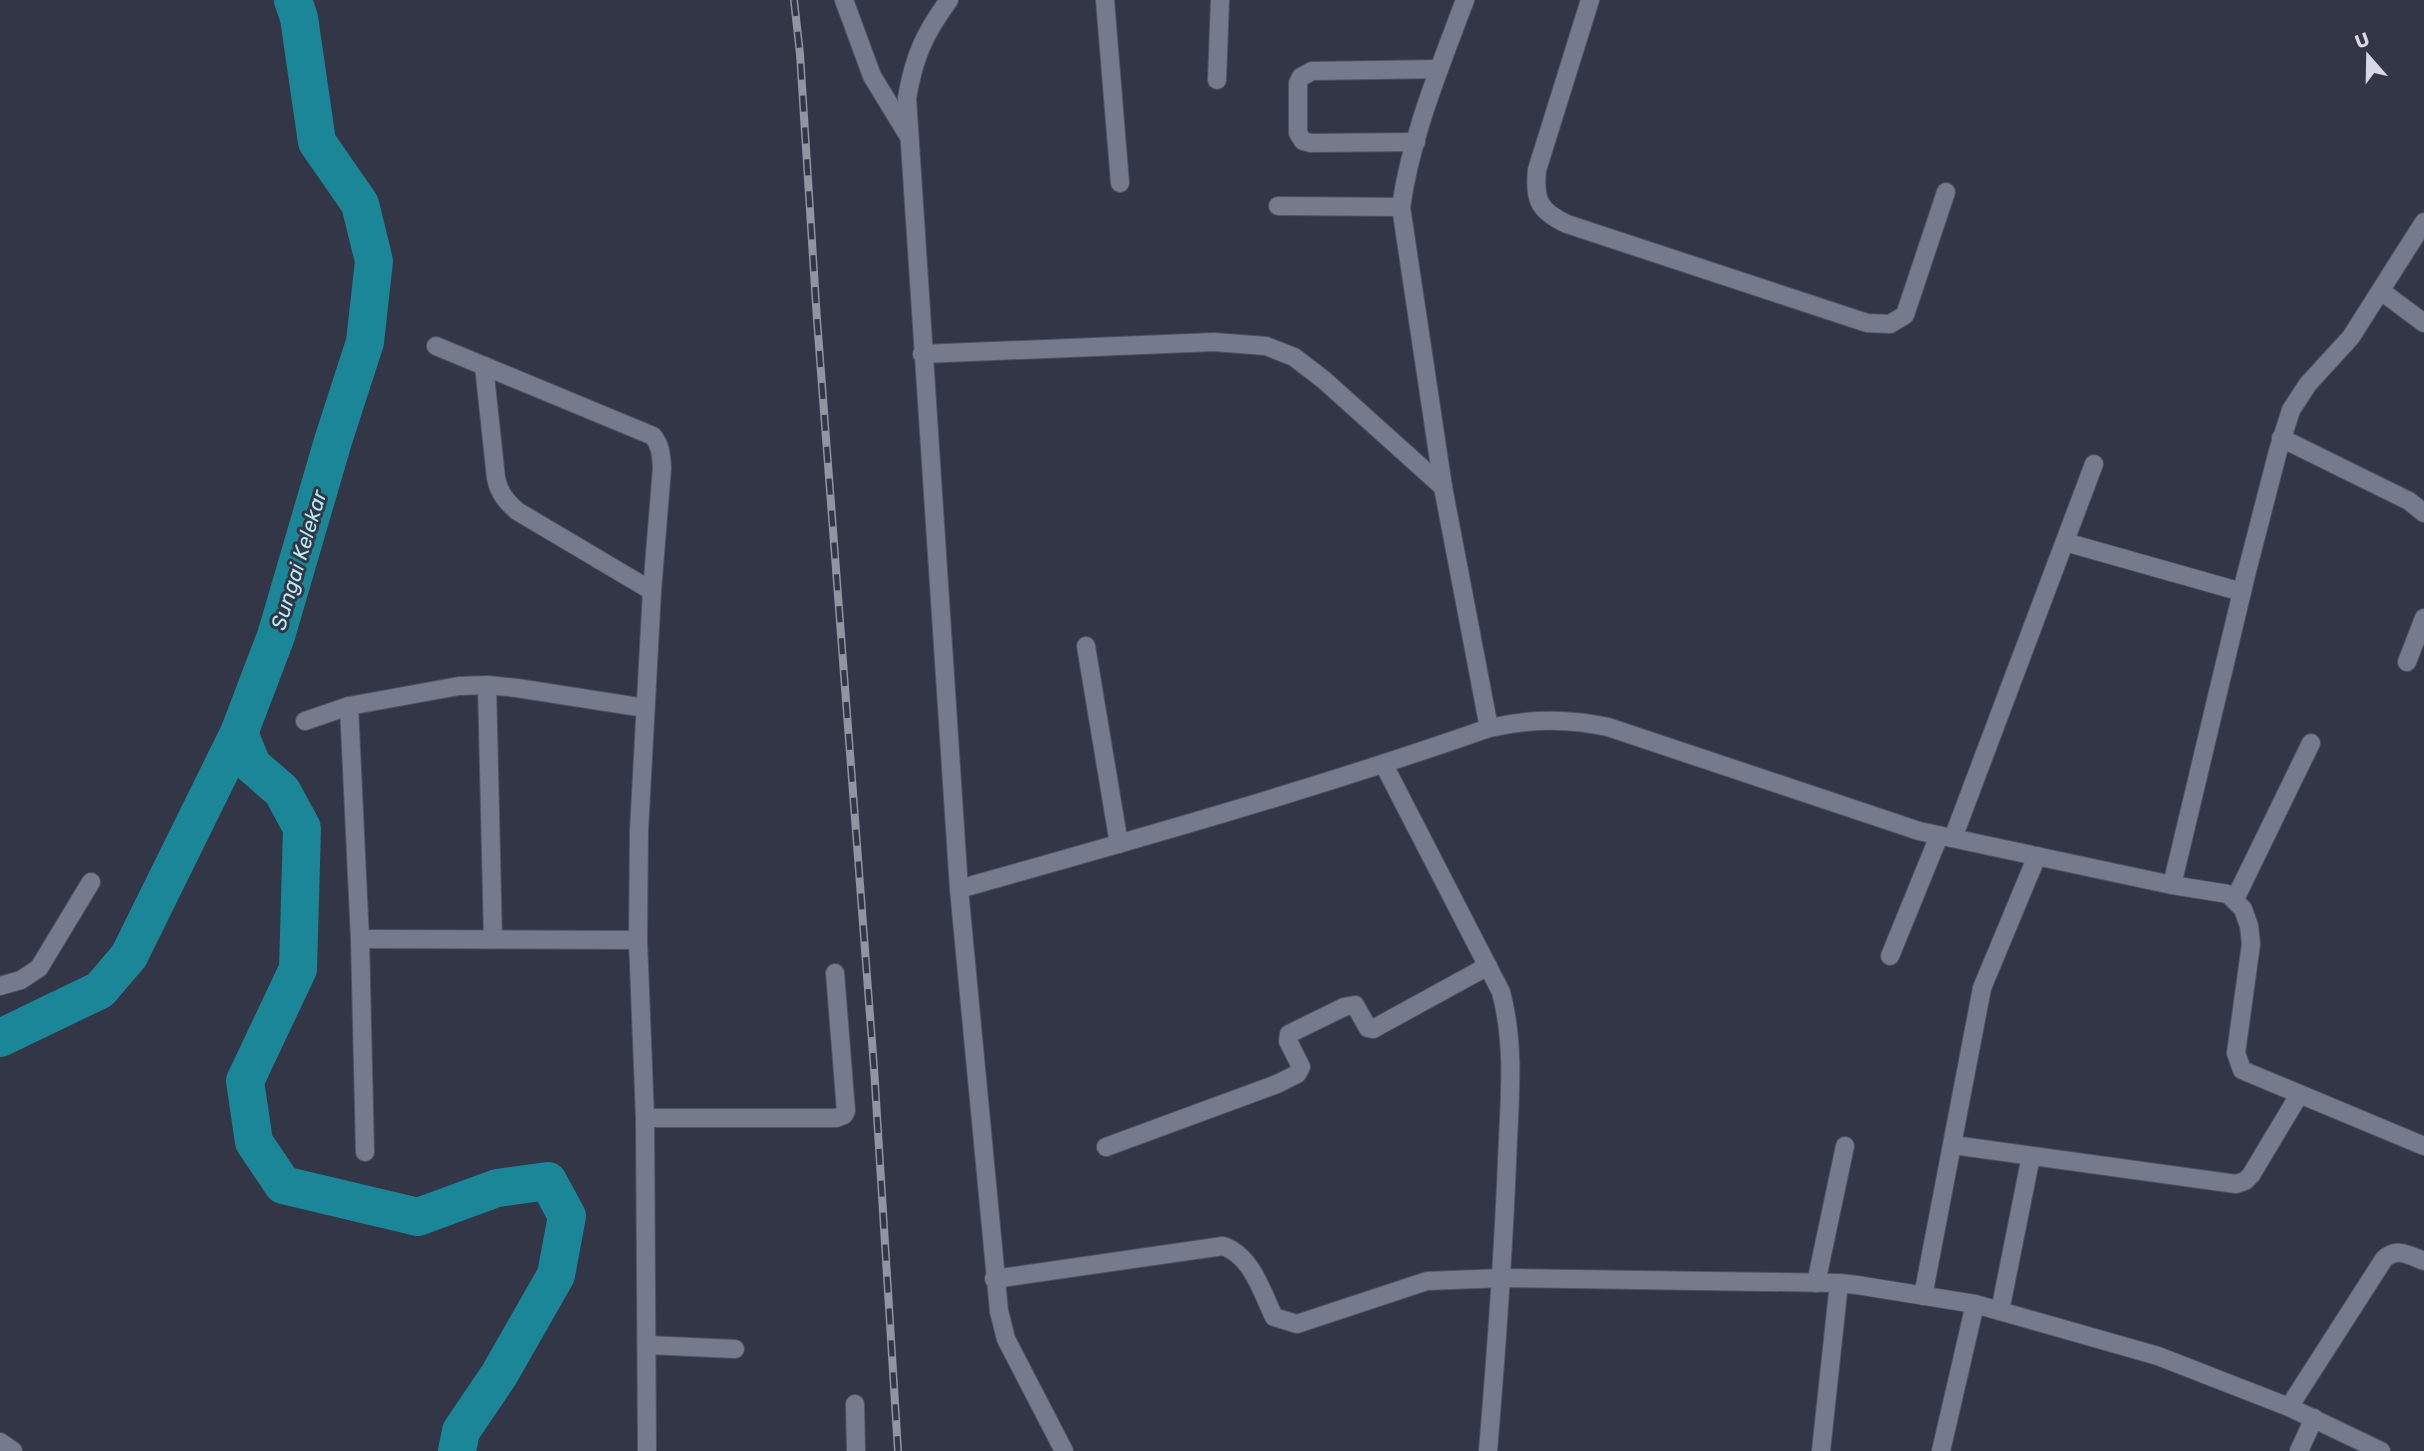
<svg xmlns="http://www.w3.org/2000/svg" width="2424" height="1451" font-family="Rubik,sans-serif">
  <rect width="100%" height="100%" fill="#333647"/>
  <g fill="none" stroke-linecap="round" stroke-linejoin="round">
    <!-- river -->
    <g stroke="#1b8698" stroke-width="38">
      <polyline points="239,733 252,765 282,791 302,828 298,969 245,1081 254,1142 283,1185 418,1217 497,1188 548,1181 567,1216 556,1275 499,1375 461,1431 457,1451"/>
      <polyline points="0,1038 100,990 129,956 239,733 276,636 333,441 365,342 374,261 360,204 317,142 299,18 293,0"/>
    </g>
    <!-- minor casing -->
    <g stroke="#4f5260" stroke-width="20">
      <g id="minor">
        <polyline points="844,0 872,76 908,135"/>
        <path d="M949,0C924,34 914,57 907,98L959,889L999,1311L1006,1339L1064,1451"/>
        <polyline points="1105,0 1120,183"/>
        <path d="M1465,0C1440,67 1411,136 1401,207L1443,487L1489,728"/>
        <path d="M1590,0L1537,170C1534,200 1539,211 1567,224L1867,323L1890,324L1905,315L1946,192"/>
        <polyline points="1217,80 1220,0"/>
        <polyline points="1416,142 1311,143 1303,141 1298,133 1298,83 1301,77 1312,71 1439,69"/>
        <polyline points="1278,206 1401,207"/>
        <polyline points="2381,291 2424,323"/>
        <path d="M436,346L653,436C661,446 661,455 662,468L652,591L639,831L638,940L645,1118L647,1451"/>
        <polyline points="922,354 1214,342 1266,346 1294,357 1324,380 1443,487"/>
        <path d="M484,366L496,478C499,493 506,501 517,511L652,591"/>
        <polyline points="2281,438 2409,501 2424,513"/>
        <polyline points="2065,542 2242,592"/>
        <polyline points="1086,646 1119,844"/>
        <polyline points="2407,662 2424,618"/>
        <polyline points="487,685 493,939"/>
        <polyline points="349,706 360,939 365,1152"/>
        <polyline points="305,721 349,706 459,686 487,685 517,688 645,708"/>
        <path d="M1384,765L1501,992C1516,1049 1509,1104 1507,1162C1503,1259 1496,1355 1488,1451"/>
        <polyline points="1953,838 2094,464"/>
        <polyline points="2172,885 2246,575 2278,451 2291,410 2308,384 2351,337 2424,222"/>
        <path d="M959,889C1137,839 1315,789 1489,728C1528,719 1568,718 1608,727L1919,831L2172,885L2228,894L2243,909L2249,926L2251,944L2236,1053L2242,1070L2424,1146"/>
        <polyline points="2235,899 2311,743"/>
        <polyline points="360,939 638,940"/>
        <polyline points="1890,956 1939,836"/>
        <polyline points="0,986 21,980 39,968 91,882"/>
        <polyline points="645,1118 836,1118 844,1115 846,1111 835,973"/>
        <polyline points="1953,1145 2236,1184 2245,1181 2251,1175 2299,1095"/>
        <polyline points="1106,1147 1277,1084 1297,1074 1301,1067 1288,1041 1289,1034 1344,1007 1355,1005 1368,1028 1373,1029 1488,966"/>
        <path d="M994,1279L1223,1246C1252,1256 1262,1292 1274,1317L1297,1324L1427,1281L1502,1278L1839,1283L1857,1285L1975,1304L2158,1356L2289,1407L2381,1451"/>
        <polyline points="1816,1283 1845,1146"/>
        <polyline points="1923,1296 1982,988 2037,856"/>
        <polyline points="2000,1311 2031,1156"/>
        <polyline points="647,1345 735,1349"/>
        <polyline points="855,1404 856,1451"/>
        <path d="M2289,1407L2384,1259C2397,1247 2409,1255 2424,1261"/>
        <polyline points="0,1442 13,1451"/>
        <polyline points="1821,1451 1839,1283"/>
        <polyline points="1941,1451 1975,1304"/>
        <polyline points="2299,1451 2314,1418"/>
      </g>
    </g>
    <!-- minor -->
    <use href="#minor" stroke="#767a8d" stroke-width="18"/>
    <!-- rail casing -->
    <g stroke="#9194a1" stroke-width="8">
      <polyline id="rail" points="794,0 800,54 817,320 874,1068 898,1451"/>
    </g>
    <!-- rail -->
    <use href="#rail" stroke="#333647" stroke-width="5" stroke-dasharray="16" stroke-linecap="butt"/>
  </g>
  <g text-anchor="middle" stroke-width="6" stroke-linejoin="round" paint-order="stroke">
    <!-- water labels -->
    <g font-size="21" font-style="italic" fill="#b3ebf7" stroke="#333647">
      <text transform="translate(299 560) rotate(-73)" y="7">Sungai Kelekar</text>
    </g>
  </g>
  <!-- north arrow -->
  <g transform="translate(2368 56) rotate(340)" stroke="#333647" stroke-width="5" paint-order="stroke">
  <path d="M0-5L12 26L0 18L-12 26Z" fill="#d6d8e3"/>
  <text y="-10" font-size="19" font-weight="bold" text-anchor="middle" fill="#d6d8e3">U</text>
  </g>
</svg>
